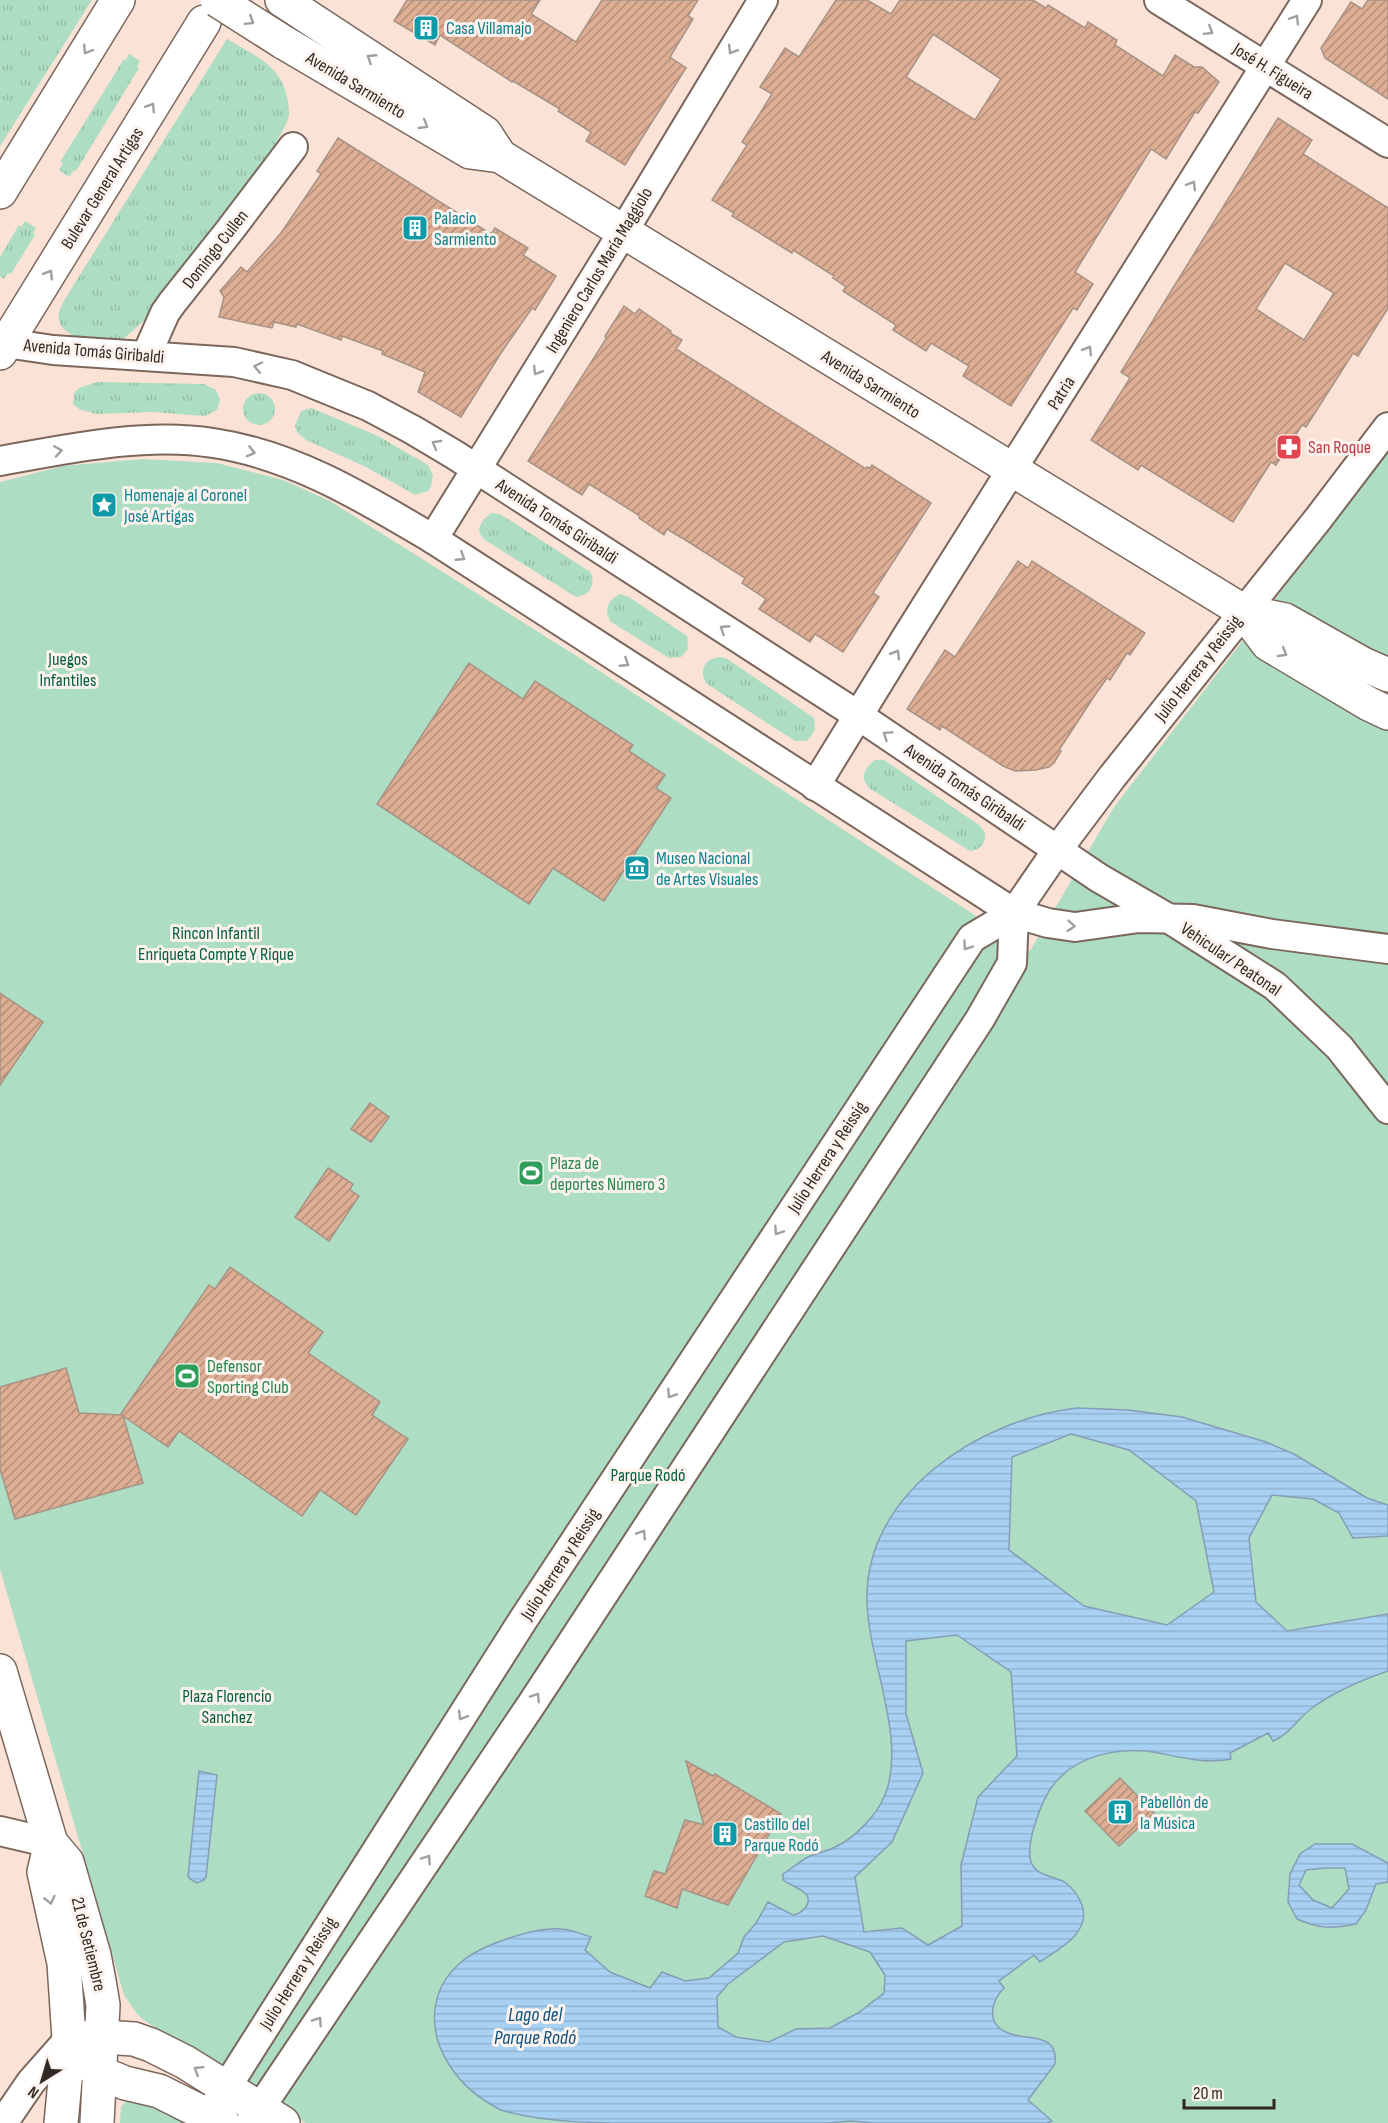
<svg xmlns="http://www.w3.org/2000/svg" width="1388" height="2123" font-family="'Sofia Sans Condensed',sans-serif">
  <defs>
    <pattern id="grass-tufts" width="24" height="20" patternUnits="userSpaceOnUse" patternTransform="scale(1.5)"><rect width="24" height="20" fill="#adddc2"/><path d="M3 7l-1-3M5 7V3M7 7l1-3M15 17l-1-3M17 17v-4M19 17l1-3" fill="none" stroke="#95bea7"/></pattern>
    <pattern id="water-rules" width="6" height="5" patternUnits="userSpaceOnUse" patternTransform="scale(1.5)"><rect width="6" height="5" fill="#a7d0f3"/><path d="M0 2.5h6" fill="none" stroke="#90b3d0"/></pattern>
    <pattern id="building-hatch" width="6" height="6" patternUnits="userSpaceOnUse" patternTransform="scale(1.5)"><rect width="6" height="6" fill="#ddae94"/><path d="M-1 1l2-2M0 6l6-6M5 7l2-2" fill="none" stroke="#b48e79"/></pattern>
  </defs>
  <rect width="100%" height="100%" fill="#fae3d6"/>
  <!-- grass -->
  <g fill="url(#grass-tufts)">
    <polygon points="0,0 92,0 0,146"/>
    <path d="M227,39C260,59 288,68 289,114C290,132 190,272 172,292C165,300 130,335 123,339C107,346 63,341 59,320C57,313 62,305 65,299Z"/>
    <polygon points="129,54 140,61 137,67 139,68 76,171 74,170 69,177 59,170 63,163 60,162 124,59 126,60"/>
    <polygon points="25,221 36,228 33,233 35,235 11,274 8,273 4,279 0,276 0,257 19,225 21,227"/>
    <polygon points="97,382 204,384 216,390 220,400 217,410 205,416 152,412 96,414 79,409 73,404 74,393 79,388"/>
    <circle cx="259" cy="409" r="16"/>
    <polygon points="311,408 378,436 428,465 433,475 431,486 428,491 415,495 366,467 306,440 297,432 295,426 301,411"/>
    <path d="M491,513L500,514L589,571L592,575C594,588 589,595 576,597L485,540L480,534L479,528L484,519Z"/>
    <path d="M620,594L629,597L687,636L688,649L681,657L669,658L611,622C603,610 608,600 620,594Z"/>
    <path d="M719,657L726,658L814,718L815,730L807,741H795L707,684C698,672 704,659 719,657Z"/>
    <path d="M875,760H884L979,825C991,835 984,850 970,851L869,788C859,777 865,768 875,760Z"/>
  </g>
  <!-- park -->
  <g fill="#adddc2">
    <polygon points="1388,453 1388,2123 306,2123 145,2021 137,2014 124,1995 0,1569 0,482 63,466 143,459 217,463 283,480 330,501 575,655 1030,951 1114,807"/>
    <polygon points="127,2100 152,2105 193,2123 120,2123 121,2107"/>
  </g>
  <!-- water -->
  <g fill="url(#water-rules)" stroke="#849eb5" stroke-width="1.5" fill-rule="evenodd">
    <path d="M1077,1408L1128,1410L1182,1417L1266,1442L1294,1454L1367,1498L1388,1505V1536L1353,1538L1339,1513L1313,1499L1272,1495L1249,1538L1256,1602L1287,1631L1388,1614V1671C1362,1680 1335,1691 1312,1708C1298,1718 1289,1735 1273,1741L1268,1733L1230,1753L1231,1759C1206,1764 1184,1758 1159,1753C1128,1747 1092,1752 1067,1771C1063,1775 1057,1780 1054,1784C1042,1799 1022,1849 1033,1866C1040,1877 1056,1876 1066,1883C1072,1888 1079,1897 1082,1905C1091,1933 1060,1948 1040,1962L1034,1955L999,1981L1004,1988C991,2001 986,2023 1006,2032C1024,2042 1059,2030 1055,2064L1028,2100L1052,2121L1047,2123H873L851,2121L826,2123C766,2123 705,2123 645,2123C598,2123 545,2123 501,2110C481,2100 462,2085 450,2066C428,2033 428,1992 459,1964C474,1950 496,1942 516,1936C529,1932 546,1928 560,1929C570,1929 581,1934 591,1937L585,1950L610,1972L650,1988L662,1972L685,1981L709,1978L738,1953L744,1937L756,1923L768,1902L793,1915C799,1914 802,1912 806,1907C816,1892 792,1887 783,1880V1874C791,1869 798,1863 806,1858C815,1853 826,1852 835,1847C855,1838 877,1815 885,1795C907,1740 869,1662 867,1603C863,1494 980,1419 1077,1408ZM1071,1434L1129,1450L1196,1501L1214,1592L1167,1625L1084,1606L1009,1550L1012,1457ZM957,1635L1011,1672L1017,1756L978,1797L961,1865L962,1926L928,1945L902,1928L864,1932L855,1877L892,1842L923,1773L906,1714V1641ZM823,1936L870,1952L885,1975L884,1993L858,2013L830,2028L796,2029L769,2042L736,2037L718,2027L717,1997L728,1984L784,1942Z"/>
    <polygon points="199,1771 217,1775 206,1877 204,1880 197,1883 190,1879 188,1876"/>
    <path d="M1315,1844H1352L1388,1863V1882L1376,1884L1366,1910L1356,1924C1331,1929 1320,1929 1297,1919L1288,1902L1290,1874L1300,1854ZM1325,1868H1345L1349,1889L1332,1908L1313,1900L1299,1885L1306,1870Z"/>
  </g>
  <!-- building -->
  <g fill="url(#building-hatch)" stroke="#a79286" stroke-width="1.5" fill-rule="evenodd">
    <polygon points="407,0 540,0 531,14 576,42 602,0 698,0 688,16 693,19 670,57 686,68 625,165 586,141 591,132 558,111 560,109 513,81 512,82 440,35 435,45 394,21"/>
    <path d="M836,0H867L891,14L900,0H1033L1046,8L1048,5L1085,28L1088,22L1117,40L1115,45L1163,76L1175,55L1194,67H1202L1219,82L1198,113L1195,112L1166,159L1151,149L1075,272L1093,284L1077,310L1073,308L1011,406L963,376L969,366L931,343L926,351L893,330L896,325L843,291L846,287L833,278L834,276L793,250L792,253L732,216L734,213L712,200L747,145L742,142L772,94L760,87L785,48L799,57ZM933,34L1001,79L975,120L906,77Z"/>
    <polygon points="1368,0 1388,0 1388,99 1325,58 1321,48 1351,2 1362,9"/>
    <path d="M1278,118L1312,140L1303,154L1388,208V308L1358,356L1353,353L1306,427L1302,425L1276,465L1271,462L1233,522L1141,465L1138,470L1091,440L1130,378L1121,372ZM1285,263L1334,293L1304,340L1256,309Z"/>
    <polygon points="338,138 491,234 495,228 528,248 523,255 556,276 535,310 532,308 501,353 461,417 418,392 425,372 382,354 383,351 342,336 341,340 297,324 296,327 274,322 272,328 219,317 224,297 220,291 241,267 247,272 281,233 321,174 317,171"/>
    <polygon points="624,306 635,314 639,309 671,331 670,333 682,340 676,349 866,469 867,467 870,468 872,465 931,503 873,593 879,597 843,652 815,634 810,642 759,609 766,599 742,583 745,578 687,541 667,529 664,535 639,518 640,516 589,484 582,495 528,461 606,339 605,336"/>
    <polygon points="1018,561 1028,568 1032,561 1145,633 1130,655 1127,653 1110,680 1107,678 1095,695 1059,750 1061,751 1054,763 1049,767 1036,770 1015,771 1003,766 942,726 940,730 907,709 945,650 955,657"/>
    <polygon points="469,663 523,699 535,681 633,745 629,751 665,775 656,788 671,798 604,901 553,868 529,904 377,804"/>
    <polygon points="0,993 43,1022 0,1085"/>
    <polygon points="370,1103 389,1117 371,1142 351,1129"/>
    <polygon points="328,1168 353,1184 350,1190 359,1196 329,1241 295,1217"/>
    <polygon points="230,1267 323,1332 308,1353 380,1402 372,1415 408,1439 356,1515 320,1490 302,1516 179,1431 168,1447 123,1416 143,1483 15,1519 0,1469 0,1387 66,1368 79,1413 122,1415 121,1414 209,1285 215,1289"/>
    <polygon points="686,1761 713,1776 715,1774 781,1814 728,1905 682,1889 677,1908 645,1896 654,1871 665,1874 685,1820 704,1825"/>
    <polygon points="1120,1778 1154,1813 1119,1846 1085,1811"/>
  </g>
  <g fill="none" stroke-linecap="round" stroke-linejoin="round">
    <!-- street casing -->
    <g stroke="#7b675c" stroke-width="32">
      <g id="street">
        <polyline points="1159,0 1388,143"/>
        <polyline points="0,342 53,350 234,362 292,375 368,406 413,430 455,455 859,716 1099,878 1168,918 1275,986 1339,1047 1388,1109"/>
        <polyline points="146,356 165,313 172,303 230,230 293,147"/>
        <path d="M0,461C67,449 144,432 213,443C294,455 364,498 433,539L1014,913L1048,923L1075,927L1139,918L1193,919L1272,934L1388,949"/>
        <polyline points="433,539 623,232 763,0"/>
        <polyline points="815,786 909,633 1307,0"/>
        <polyline points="0,1831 51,1843"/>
        <polyline points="214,2107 523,1620 972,938 1014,913 1058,849 1112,777 1318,519 1388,427"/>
        <polyline points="3,2123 31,2082 69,2039"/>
        <polyline points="250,2123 533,1702 980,1019 1012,963 1014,913"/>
      </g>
    </g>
    <!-- secondary casing -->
    <g stroke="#7b675c" stroke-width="36">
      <g id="secondary">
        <polyline points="282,0 485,133 500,156"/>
        <polyline points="283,42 470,152 500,156 1243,611 1285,620 1363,664 1388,675"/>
        <polyline points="0,192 118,0"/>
        <polyline points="0,353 204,22"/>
        <polyline points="1243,611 1268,644 1369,704 1388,713"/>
        <polyline points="0,1671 51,1843 67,1862 94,1955 99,1981 103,2005 97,2123"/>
        <polyline points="51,1843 44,1872 64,1963 69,2039 61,2123"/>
        <polyline points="79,2038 102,2037 134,2039 151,2045 185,2062 283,2123"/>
        <polyline points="85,2062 101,2073 125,2083 159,2091 223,2123"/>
      </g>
    </g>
    <!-- street -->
    <use href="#street" stroke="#fff" stroke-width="28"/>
    <!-- secondary -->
    <use href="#secondary" stroke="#fff" stroke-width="33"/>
    <!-- secondary-bridge casing -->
    <g stroke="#7b675c" stroke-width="36" stroke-linecap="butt">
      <polyline id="secondary-bridge" points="217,0 283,42"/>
    </g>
    <!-- secondary-bridge -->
    <use href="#secondary-bridge" stroke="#fff" stroke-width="33"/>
  </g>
  <!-- one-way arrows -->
  <defs><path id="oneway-chevron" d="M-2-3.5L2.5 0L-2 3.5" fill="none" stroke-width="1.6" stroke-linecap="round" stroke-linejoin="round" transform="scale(1.5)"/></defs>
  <g stroke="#a29f9c">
    <use href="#oneway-chevron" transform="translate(1295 19) rotate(-59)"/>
    <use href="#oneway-chevron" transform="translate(250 21) rotate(32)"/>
    <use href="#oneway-chevron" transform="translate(1209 31) rotate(32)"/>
    <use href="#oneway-chevron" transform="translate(87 50) rotate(122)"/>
    <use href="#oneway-chevron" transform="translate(732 50) rotate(121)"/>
    <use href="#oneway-chevron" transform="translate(371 58) rotate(-147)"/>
    <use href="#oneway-chevron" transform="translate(151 107) rotate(-58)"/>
    <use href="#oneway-chevron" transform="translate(424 125) rotate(31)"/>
    <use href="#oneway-chevron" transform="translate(1192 185) rotate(-58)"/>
    <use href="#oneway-chevron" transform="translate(49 274) rotate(-58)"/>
    <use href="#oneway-chevron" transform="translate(1088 350) rotate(-58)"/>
    <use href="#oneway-chevron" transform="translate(258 367) rotate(-168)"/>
    <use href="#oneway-chevron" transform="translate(537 371) rotate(122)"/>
    <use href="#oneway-chevron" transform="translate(436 444) rotate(-150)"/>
    <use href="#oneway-chevron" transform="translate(58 451) rotate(-9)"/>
    <use href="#oneway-chevron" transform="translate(251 452) rotate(14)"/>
    <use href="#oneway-chevron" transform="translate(461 557) rotate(33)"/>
    <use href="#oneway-chevron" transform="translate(724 629) rotate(-147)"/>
    <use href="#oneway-chevron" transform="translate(1283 653) rotate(31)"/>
    <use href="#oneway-chevron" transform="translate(896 654) rotate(-59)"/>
    <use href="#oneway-chevron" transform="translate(625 663) rotate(33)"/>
    <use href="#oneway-chevron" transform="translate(887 735) rotate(-146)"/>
    <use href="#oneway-chevron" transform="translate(1071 926) rotate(5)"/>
    <use href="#oneway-chevron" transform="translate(967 946) rotate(125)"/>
    <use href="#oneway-chevron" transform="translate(778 1231) rotate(123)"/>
    <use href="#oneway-chevron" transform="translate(671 1394) rotate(123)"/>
    <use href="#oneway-chevron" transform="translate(642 1534) rotate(-57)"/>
    <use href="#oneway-chevron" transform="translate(536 1697) rotate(-57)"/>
    <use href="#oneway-chevron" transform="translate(462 1716) rotate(122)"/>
    <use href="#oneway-chevron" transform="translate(427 1859) rotate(-56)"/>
    <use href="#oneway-chevron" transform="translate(50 1900) rotate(77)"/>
    <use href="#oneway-chevron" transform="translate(318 2021) rotate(-56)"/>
    <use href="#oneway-chevron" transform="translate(198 2070) rotate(-148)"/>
  </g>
  <!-- icons -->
  <defs>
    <g id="building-square" transform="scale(1.35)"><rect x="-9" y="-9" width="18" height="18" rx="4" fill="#0f9aa8" stroke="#fdf3ee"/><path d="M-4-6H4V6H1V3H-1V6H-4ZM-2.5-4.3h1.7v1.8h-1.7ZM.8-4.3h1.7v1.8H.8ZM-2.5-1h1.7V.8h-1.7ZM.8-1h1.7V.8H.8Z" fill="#fff"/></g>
    <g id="pharmacy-square" transform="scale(1.35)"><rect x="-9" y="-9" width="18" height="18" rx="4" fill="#e0444e" stroke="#fdf3ee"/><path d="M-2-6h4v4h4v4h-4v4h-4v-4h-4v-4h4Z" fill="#fff"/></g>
    <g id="sight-square" transform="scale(1.35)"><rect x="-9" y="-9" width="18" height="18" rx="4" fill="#0f9aa8" stroke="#fdf3ee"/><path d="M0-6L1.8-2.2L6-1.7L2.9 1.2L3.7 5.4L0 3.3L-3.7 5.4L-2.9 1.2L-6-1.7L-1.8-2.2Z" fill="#fff"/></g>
    <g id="museum-square" transform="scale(1.35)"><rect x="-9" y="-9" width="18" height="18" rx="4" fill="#0f9aa8" stroke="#fdf3ee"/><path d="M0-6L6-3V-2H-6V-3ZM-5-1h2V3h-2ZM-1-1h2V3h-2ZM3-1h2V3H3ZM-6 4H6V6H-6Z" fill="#fff"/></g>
    <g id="stadium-square" transform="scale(1.35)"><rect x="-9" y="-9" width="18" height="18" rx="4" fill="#2e9e5b" stroke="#fdf3ee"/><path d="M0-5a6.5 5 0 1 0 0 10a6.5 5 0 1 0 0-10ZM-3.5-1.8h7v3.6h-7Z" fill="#fff"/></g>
  </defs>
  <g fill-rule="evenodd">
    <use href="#building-square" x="426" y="28"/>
    <use href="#building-square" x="415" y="228"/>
    <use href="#pharmacy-square" x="1289" y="447"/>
    <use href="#sight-square" x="104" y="505"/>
    <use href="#museum-square" x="637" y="868"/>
    <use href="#stadium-square" x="531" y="1173"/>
    <use href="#stadium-square" x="187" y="1376"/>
    <use href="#building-square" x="1120" y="1812"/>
    <use href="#building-square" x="725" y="1834"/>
  </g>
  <g text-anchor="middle" stroke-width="6" stroke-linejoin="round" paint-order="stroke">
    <!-- culture labels -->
    <g font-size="18" fill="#0d838f" stroke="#fdf3ee" text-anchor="start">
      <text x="446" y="34">Casa Villamajo</text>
      <text x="434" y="224">Palacio<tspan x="434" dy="21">Sarmiento</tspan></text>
      <text x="124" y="501">Homenaje al Coronel<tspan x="124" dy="21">José Artigas</tspan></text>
      <text x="656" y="864">Museo Nacional<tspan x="656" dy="21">de Artes Visuales</tspan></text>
      <text x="1140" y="1808">Pabellón de<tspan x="1140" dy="21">la Música</tspan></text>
      <text x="744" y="1830">Castillo del<tspan x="744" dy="21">Parque Rodó</tspan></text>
    </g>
    <!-- street labels -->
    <g font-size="18" fill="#312924" stroke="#fdf3ee">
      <text transform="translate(1273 71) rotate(32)" y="6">José H. Figueira</text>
      <text transform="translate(356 85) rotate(31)" y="6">Avenida Sarmiento</text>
      <text transform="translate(102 188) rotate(-58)" y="6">Bulevar General Artigas</text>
      <text transform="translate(215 249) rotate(-52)" y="6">Domingo Cullen</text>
      <text transform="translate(599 270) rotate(-59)" y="6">Ingeniero Carlos María Maggiolo</text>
      <text transform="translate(94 351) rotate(5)" y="6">Avenida Tomás Giribaldi</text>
      <text transform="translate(871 384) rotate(32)" y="6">Avenida Sarmiento</text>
      <text transform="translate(1061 393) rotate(-58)" y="6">Patria</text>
      <text transform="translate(557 521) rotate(33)" y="6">Avenida Tomás Giribaldi</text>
      <text transform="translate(1198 668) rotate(-52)" y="6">Julio Herrera y Reissig</text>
      <text transform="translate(965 787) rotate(34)" y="6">Avenida Tomás Giribaldi</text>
      <text transform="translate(1231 959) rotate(34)" y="6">Vehicular/ Peatonal</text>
      <text transform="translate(827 1157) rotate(-57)" y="6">Julio Herrera y Reissig</text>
      <text transform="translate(560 1564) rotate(-57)" y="6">Julio Herrera y Reissig</text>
      <text transform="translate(89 1944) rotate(76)" y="6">21 de Setiembre</text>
      <text transform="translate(298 1973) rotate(-58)" y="6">Julio Herrera y Reissig</text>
    </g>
    <!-- health labels -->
    <g font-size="18" fill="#be3a42" stroke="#fdf3ee" text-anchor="start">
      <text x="1308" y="453">San Roque</text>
    </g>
    <!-- park labels -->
    <g font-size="18" fill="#04603e" stroke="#fdf3ee">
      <text x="68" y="665">Juegos<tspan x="68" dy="21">Infantiles</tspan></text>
      <text x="216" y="939">Rincon Infantil<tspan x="216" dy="21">Enriqueta Compte Y Rique</tspan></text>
      <text x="648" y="1481">Parque Rodó</text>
      <text x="227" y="1702">Plaza Florencio<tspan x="227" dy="21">Sanchez</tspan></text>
    </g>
    <!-- leisure labels -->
    <g font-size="18" fill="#27864d" stroke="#fdf3ee" text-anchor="start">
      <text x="550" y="1169">Plaza de<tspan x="550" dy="21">deportes Número 3</tspan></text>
      <text x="207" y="1372">Defensor<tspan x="207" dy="21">Sporting Club</tspan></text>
    </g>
    <!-- water labels -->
    <g font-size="20" font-style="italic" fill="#0d4f7a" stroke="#fdf3ee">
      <text x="535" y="2021">Lago del<tspan x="535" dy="23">Parque Rodó</tspan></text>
    </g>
  </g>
  <!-- north arrow -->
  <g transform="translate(42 2081) rotate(217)" stroke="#fdf3ee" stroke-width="4.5" paint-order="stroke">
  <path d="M0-4.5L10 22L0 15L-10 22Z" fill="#312924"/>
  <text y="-9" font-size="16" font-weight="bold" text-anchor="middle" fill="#312924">N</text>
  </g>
  <!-- scale -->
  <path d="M1184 2099v9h90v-9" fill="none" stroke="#312924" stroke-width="3"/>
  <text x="1193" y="2099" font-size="18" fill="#312924" stroke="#fdf3ee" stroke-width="4.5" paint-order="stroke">20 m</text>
</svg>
